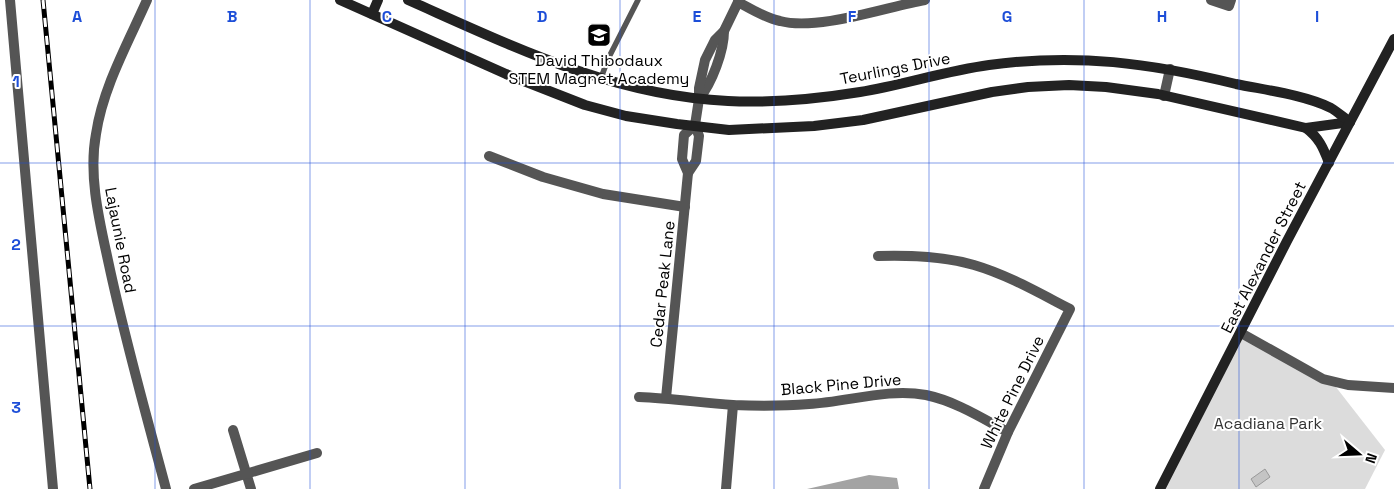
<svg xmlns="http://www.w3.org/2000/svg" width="1394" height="489" font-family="'Space Grotesk',sans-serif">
  <rect width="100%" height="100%" fill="#fff"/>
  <!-- green -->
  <polygon fill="#dcdcdc" points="1241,333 1332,382 1385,450 1365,489 1162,489"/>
  <!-- water -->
  <polygon fill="#a3a3a3" points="869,475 897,478 899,489 807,489"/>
  <!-- building -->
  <polygon fill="#c4c4c4" stroke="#999" points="1265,469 1270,477 1256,487 1251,479"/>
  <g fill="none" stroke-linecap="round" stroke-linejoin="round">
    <!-- lane -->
    <polyline stroke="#555" stroke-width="5.5" points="601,78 608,59 638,0"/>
    <!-- street -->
    <g stroke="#555" stroke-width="10">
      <path d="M10,0C23,163 40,326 53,489"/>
      <path d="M147,0C128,43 103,87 96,134C88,177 100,223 109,265C125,340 146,414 166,489"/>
      <polyline points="1211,0 1229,6 1231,0"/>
      <path d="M738,2C751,9 765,18 780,21C818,31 886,7 925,0"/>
      <polyline points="1164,96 1170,69"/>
      <path d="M699,99C712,83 724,51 724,31"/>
      <polyline points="489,156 543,177 603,194 685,207"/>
      <polyline points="688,173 696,161 699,136 695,125 699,99 699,88 705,60 715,40 724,31 739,0"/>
      <path d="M878,256C911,255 943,256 974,265C1008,275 1039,293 1070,309L1008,432L984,489"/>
      <polyline points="1241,333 1323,379 1348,385 1394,388"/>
      <path d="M639,397C671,398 702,403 733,405C758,406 784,406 809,404C848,402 887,388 926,395C955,401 982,418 1008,432"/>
      <polyline points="666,398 688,173 682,159 684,135 695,125"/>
      <polyline points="233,430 251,489"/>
      <polyline points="194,489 317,453"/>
      <polyline points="726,489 733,405"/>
    </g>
    <!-- secondary -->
    <g stroke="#222" stroke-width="10">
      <polyline points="340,0 506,74 585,105 626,116 677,124 729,130 814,126 863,120 992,92 1028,87 1069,85 1106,87 1158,94 1306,128 1350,122"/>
      <path d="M408,0C512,46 613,96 728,101C771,103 817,99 860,92C903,85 945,71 989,65C1077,53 1150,63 1236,84C1265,90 1305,95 1331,108C1338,112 1344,118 1350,122"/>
      <polyline points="372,14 378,0"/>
      <path d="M1306,128C1319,138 1323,147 1329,163"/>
      <polyline points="1160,489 1287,241 1394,39"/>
    </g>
    <!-- rail casing -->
    <g stroke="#000" stroke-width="5">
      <polyline id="rail" points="43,0 90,489"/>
    </g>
    <!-- rail -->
    <use href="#rail" stroke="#fff" stroke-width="3" stroke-dasharray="9" stroke-linecap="butt"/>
  </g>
  <!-- grid -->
  <path fill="none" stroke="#1d4ed8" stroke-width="1" stroke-opacity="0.55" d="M155,0V489M310,0V489M465,0V489M620,0V489M774,0V489M929,0V489M1084,0V489M1239,0V489M0,163H1394M0,326H1394"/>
  <!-- icons -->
  <defs>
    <g id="school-square" transform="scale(1.25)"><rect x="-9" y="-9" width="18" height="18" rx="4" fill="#000" stroke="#fff"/><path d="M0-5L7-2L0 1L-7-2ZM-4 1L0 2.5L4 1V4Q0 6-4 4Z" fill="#fff"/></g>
  </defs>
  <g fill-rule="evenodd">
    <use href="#school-square" x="599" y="35"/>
  </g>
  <g text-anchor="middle" stroke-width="4" stroke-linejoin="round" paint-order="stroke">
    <!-- poi labels -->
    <g font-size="16" fill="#000" stroke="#fff">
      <text x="599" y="66">David Thibodaux<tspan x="599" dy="18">STEM Magnet Academy</tspan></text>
    </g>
    <!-- street labels -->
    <g font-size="16" fill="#000" stroke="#fff">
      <text transform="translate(895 68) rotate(-11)" y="6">Teurlings Drive</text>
      <text transform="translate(121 240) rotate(79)" y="6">Lajaunie Road</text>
      <text transform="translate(1263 257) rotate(-63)" y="6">East Alexander Street</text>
      <text transform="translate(662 284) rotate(-84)" y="6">Cedar Peak Lane</text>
      <text transform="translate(841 384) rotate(-5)" y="6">Black Pine Drive</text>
      <text transform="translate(1012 392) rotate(-64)" y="6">White Pine Drive</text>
    </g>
    <!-- park labels -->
    <g font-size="16" fill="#333" stroke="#fff">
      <text x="1268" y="429">Acadiana Park</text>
    </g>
  </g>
  <g font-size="16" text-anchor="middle" font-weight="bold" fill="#1d4ed8" stroke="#fff" stroke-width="4" stroke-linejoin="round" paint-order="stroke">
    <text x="77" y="22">A</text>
    <text x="232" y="22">B</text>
    <text x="387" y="22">C</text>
    <text x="542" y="22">D</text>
    <text x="697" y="22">E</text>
    <text x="852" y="22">F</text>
    <text x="1007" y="22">G</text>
    <text x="1162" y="22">H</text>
    <text x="1317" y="22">I</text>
    <text x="16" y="87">1</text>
    <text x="16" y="250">2</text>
    <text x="16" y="413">3</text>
  </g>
  <!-- north arrow -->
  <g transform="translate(1359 454) rotate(109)" stroke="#ffffff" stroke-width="4" paint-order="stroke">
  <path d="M0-4L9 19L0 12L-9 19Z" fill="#000000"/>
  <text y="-8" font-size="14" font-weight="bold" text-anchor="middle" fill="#000000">N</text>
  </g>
</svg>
